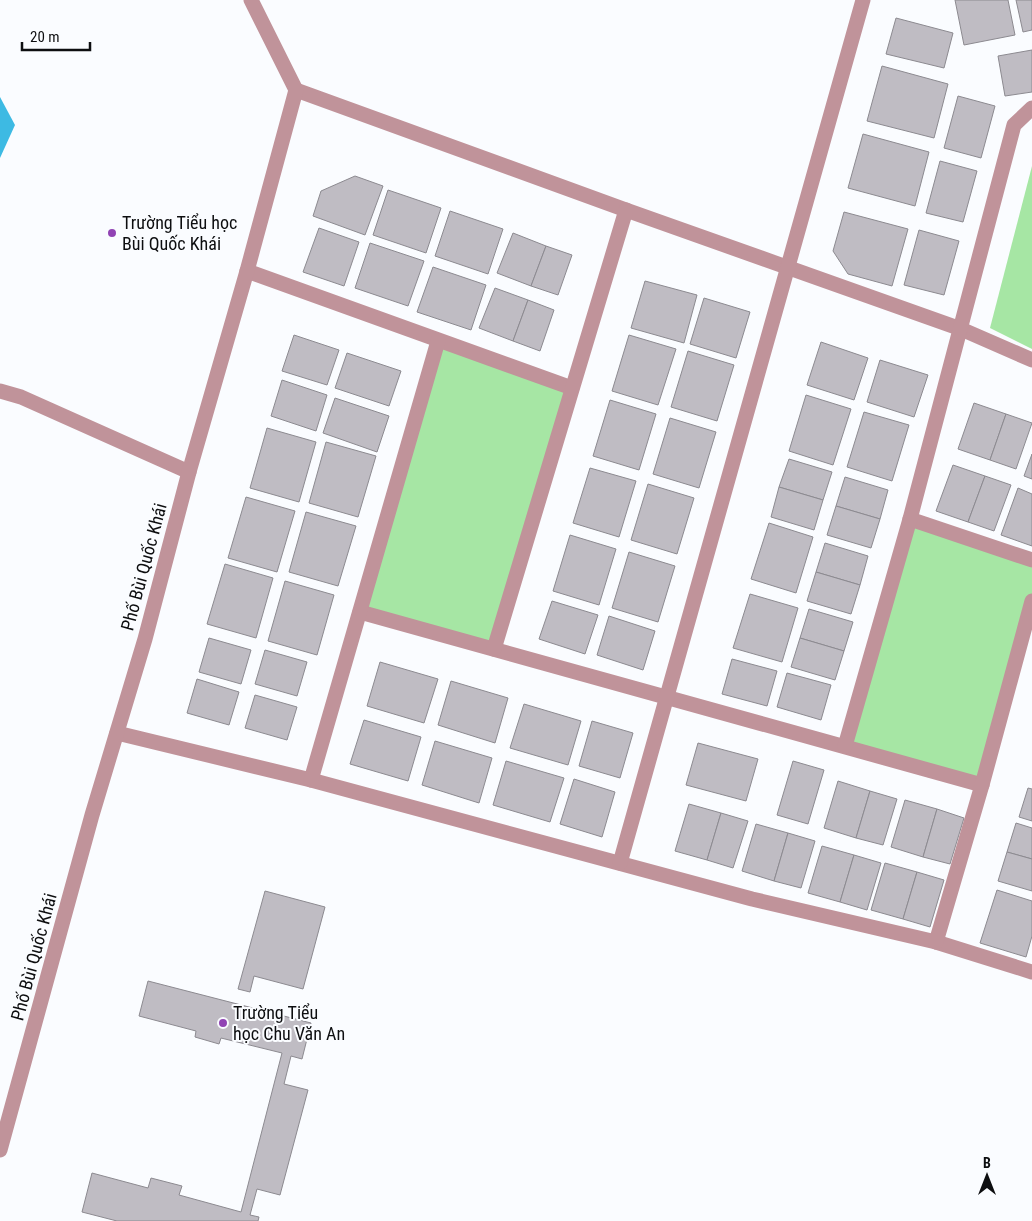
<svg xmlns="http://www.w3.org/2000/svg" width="1032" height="1221" font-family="'Roboto Condensed',sans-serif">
  <rect width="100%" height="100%" fill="#fafcff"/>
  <!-- green -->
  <g fill="#a6e6a4">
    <polygon points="1032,166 1032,349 990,328"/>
    <polygon points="438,341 572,388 494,649 360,612"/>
    <polygon points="910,519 1032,560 1032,601 982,785 845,746"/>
  </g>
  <!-- water -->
  <polygon fill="#3dbae3" points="0,97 15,125 0,158"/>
  <!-- building -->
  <g fill="#bfbcc3" stroke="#8c8a90">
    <polygon points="955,0 1008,0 1015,35 964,45"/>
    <polygon points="1016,0 1032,0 1032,30 1023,32"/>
    <polygon points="896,18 953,33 944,68 886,54"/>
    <polygon points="1032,50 1032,92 1005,96 998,56"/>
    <polygon points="882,66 948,84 934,138 867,121"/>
    <polygon points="958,96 995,106 981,158 944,148"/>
    <polygon points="863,134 929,152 915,206 848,188"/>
    <polygon points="940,161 977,171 963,222 926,213"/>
    <polygon points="355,176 383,186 365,235 313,216 321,191"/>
    <polygon points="388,190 441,208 426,253 373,235"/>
    <polygon points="450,211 503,229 488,274 435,256"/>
    <polygon points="844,212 908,229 892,286 848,274 833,251"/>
    <polygon points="319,228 359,242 344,286 303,272"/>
    <polygon points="919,230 959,241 944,295 904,285"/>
    <polygon points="513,233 546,246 531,286 497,273"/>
    <polygon points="370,243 424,261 408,306 355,288"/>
    <polygon points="546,246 572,255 558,295 531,286"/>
    <polygon points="433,267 486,285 471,330 417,312"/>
    <polygon points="645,281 697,295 684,343 631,328"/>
    <polygon points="495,288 528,300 513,341 479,328"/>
    <polygon points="704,298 750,312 736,358 690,344"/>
    <polygon points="528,300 554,310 540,351 513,341"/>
    <polygon points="294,335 339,350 327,385 282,371"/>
    <polygon points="629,335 676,349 658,405 612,391"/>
    <polygon points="821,342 868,358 854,400 807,385"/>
    <polygon points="688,351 734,365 717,421 671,407"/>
    <polygon points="347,353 401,371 389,406 335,388"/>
    <polygon points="880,360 928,375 914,417 867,402"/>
    <polygon points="282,380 327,395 316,431 271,416"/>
    <polygon points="806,395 851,409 833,465 789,451"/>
    <polygon points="335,398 389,416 377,452 323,433"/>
    <polygon points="610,400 656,414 639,470 593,456"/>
    <polygon points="974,403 1006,414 990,460 958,449"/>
    <polygon points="864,412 909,425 892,481 847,467"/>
    <polygon points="1006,414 1032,423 1016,469 990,460"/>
    <polygon points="670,418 716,432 699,488 653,474"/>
    <polygon points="267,428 316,442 299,502 250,488"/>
    <polygon points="326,442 376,456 358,517 309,503"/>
    <polygon points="1032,454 1032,479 1024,476"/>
    <polygon points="789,459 832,472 823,500 779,487"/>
    <polygon points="953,465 985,476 968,522 936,511"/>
    <polygon points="590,468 636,481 619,537 573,523"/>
    <polygon points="985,476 1011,485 994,531 968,522"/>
    <polygon points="845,477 888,490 880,519 836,506"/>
    <polygon points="648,484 694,498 677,554 631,540"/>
    <polygon points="779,487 823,500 814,530 771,517"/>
    <polygon points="1018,488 1032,494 1032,546 1001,535"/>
    <polygon points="246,497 295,511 277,572 228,558"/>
    <polygon points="836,506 880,519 871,548 827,535"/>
    <polygon points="306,512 356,526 338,586 289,572"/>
    <polygon points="769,523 813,537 796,593 751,579"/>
    <polygon points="570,535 616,549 599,605 553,591"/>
    <polygon points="825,543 868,556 860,585 816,572"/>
    <polygon points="629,552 675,566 658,622 612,608"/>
    <polygon points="225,564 273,578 256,638 207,624"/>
    <polygon points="816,572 860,585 851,614 807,601"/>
    <polygon points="285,581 334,595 317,655 268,641"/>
    <polygon points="750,594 798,608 782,662 733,648"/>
    <polygon points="552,601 598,615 585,654 539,639"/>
    <polygon points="809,609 853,622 844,651 800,638"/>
    <polygon points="609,616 655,631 643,670 597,655"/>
    <polygon points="209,638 251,650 241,684 199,672"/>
    <polygon points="800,638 844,651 835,680 791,667"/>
    <polygon points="265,650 307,662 297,696 255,684"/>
    <polygon points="732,659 777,671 767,706 722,694"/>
    <polygon points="380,662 438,679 424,723 367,706"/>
    <polygon points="787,673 831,685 821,720 777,707"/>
    <polygon points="197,679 239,692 229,725 187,713"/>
    <polygon points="451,681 508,698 495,743 438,725"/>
    <polygon points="255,695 297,707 287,740 245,728"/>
    <polygon points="524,704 581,721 568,765 510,748"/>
    <polygon points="364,720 421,737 408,781 350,764"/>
    <polygon points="592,721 633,733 620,778 579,766"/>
    <polygon points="435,741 492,758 479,803 422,785"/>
    <polygon points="698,743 758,759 746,801 686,785"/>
    <polygon points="506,761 564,778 550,822 493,805"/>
    <polygon points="793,761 824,770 808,824 777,815"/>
    <polygon points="574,779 615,792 602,837 560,824"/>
    <polygon points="838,781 870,791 856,838 824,828"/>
    <polygon points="1028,788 1032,789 1032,821 1019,817"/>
    <polygon points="870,791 897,799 883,845 856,838"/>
    <polygon points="905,800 937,809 923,857 891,847"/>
    <polygon points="689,804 721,813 707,860 675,851"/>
    <polygon points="937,809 964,818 950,864 923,857"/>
    <polygon points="721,813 748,821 733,868 707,860"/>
    <polygon points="1016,823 1032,828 1032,859 1007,852"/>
    <polygon points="756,824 788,833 774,881 742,871"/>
    <polygon points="788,833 815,841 801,888 774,881"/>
    <polygon points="822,846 854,855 840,902 808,893"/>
    <polygon points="1007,852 1032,859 1032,891 998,881"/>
    <polygon points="854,855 881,863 867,910 840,902"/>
    <polygon points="885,863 917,872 903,919 871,910"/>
    <polygon points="917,872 944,880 930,927 903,919"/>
    <polygon points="997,890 1032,901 1032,936 1026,957 980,943"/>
    <polygon points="265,891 325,907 303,989 254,976 250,992 238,989"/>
    <polygon points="148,981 311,1023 302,1059 291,1056 284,1084 308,1090 280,1195 257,1189 250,1215 259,1217 258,1221 117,1221 82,1212 92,1173 148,1188 151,1178 182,1186 179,1195 241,1212 282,1053 221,1038 219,1044 195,1037 196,1031 139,1016"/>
  </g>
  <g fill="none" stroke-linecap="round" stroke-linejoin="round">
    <!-- minor -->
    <g stroke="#c0939a" stroke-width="15">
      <polyline points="296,90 626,210 961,329 1032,360"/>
      <polyline points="247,271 572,388"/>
      <polyline points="0,391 21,397 189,472"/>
      <polyline points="910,519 1032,560"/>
      <polyline points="360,612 982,785"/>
      <polyline points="494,649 626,210"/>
      <polyline points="117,733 311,780 752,899 936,942 1032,972"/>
      <polyline points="845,746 910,519 1014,125 1032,108"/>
      <polyline points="311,780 438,341"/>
      <polyline points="620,863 863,0"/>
      <polyline points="936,942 982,785 1032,601"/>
      <polyline points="0,1150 92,815 145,639 189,472 247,271 296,90 251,0"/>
    </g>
  </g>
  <!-- markers -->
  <g fill="#9143b4" stroke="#fafcff" stroke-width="2">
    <circle cx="112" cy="233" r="5"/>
    <circle cx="223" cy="1023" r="5"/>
  </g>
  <g text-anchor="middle" stroke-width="4" stroke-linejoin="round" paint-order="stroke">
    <!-- poi labels -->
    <g font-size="18" fill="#0d0e10" stroke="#fafcff" text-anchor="start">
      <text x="122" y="229">Trường Tiểu học<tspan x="122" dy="21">Bùi Quốc Khái</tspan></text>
      <text x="233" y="1019">Trường Tiểu<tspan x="233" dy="21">học Chu Văn An</tspan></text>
    </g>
    <!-- street labels -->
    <g font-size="18" fill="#0d0e10" stroke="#fafcff">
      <text transform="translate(144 567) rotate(-75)" y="6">Phố Bùi Quốc Khái</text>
      <text transform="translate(34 957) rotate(-75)" y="6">Phố Bùi Quốc Khái</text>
    </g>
  </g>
  <!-- north arrow -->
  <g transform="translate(987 1176)" stroke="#fafcff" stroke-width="4" paint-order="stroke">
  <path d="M0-4L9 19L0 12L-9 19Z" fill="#0d0e10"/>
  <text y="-8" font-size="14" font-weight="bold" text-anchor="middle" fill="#0d0e10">B</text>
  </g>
  <!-- scale -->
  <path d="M22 42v8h68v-8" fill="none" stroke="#0d0e10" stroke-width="2.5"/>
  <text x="30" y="42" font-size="15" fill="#0d0e10" stroke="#fafcff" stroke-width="4" paint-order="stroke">20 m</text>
</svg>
